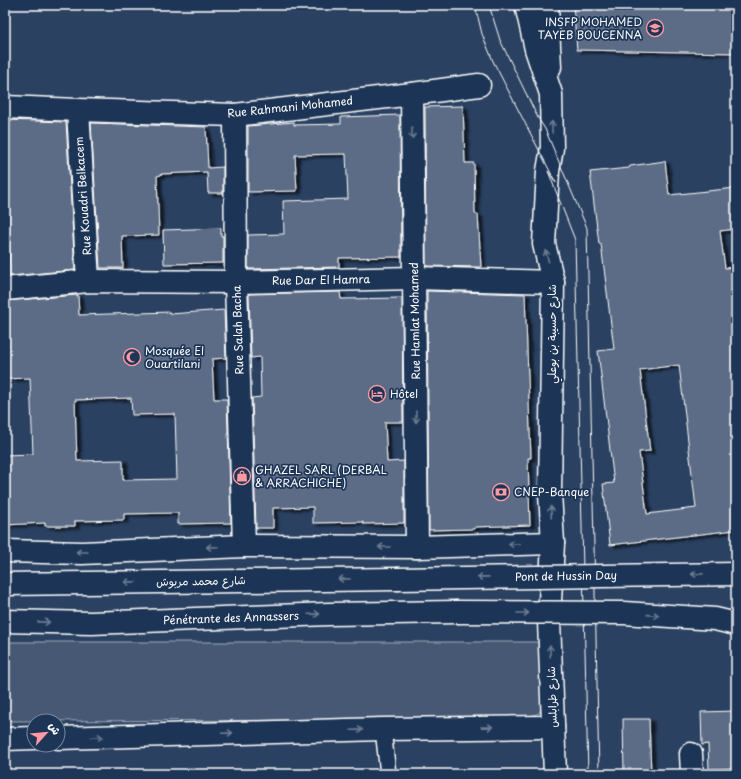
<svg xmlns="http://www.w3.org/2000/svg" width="741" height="779" font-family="'Playpen Sans','Playpen Sans Arabic',sans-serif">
  <defs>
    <filter id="shadow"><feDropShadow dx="4.5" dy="2.5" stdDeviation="1" flood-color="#0009"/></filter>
  </defs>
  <rect width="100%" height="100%" fill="#2a4161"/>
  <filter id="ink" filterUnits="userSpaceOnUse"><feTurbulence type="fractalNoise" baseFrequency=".025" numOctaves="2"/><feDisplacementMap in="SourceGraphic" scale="8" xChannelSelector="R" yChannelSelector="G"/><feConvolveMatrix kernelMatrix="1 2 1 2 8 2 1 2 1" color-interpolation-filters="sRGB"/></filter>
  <g filter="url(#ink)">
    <!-- green -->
    <polygon fill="#465975" stroke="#a2acba" points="5,642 543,642 544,702 539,713 528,717 397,720 5,721"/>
    <!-- building -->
    <g fill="#5b6c86" stroke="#fff" fill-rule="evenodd" filter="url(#shadow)">
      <polygon points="573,5 736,5 736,53 577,50"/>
      <polygon points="463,106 465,163 474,163 475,214 478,214 481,267 426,266 425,107"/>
      <polygon points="400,115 401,257 339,258 339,267 248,269 248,235 284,234 283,201 348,199 346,154 295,155 297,191 248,192 248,126 294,122 294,125 341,124 341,117"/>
      <polygon points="5,120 66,122 75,270 10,276 8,201 5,201"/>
      <polygon points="91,123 206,127 208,168 223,167 223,193 208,193 207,172 161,174 161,175 157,176 159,235 122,236 123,268 100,268"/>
      <path d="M665,161L669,195L736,188V229L720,231L725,268L736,267V515H733L735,530L610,545L603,484L614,483L598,351L614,349L601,244H599L590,172L629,168L630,166ZM679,365L696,508L647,514L639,452L650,451L640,370Z"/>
      <polygon points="221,228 221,236 223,236 223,263 164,264 163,230"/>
      <polygon points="427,291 525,294 531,458 528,458 530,525 475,527 475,529 429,530"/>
      <polygon points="340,292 341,299 402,298 403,422 385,422 387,462 404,461 404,523 363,524 363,522 313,523 313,507 273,508 273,528 256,528 252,398 261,397 260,357 251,358 249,294"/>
      <path d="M78,295L79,315L170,312V314L224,310L226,358L212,359L214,399H227L231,523L178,524V513L124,514V520L75,521V526H45V523L5,525V455L33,454L30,378L5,379V301ZM131,398L132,415L175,414L177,479L123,480V460L77,461L75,400Z"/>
      <polygon points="736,711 736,768 709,769 708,744 702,745 701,712"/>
      <polygon points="623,719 649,719 651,774 624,774"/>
    </g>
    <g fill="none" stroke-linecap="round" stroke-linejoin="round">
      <!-- service casing -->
      <g stroke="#fff" stroke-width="18">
        <polyline id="service" points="383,729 388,774"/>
      </g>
      <!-- pedestrian casing -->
      <g stroke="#fff" stroke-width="25">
        <polyline id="pedestrian" points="691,754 692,774"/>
      </g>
      <!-- minor casing -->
      <g stroke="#fff" stroke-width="25">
        <g id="minor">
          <polyline points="412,94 417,547"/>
          <polyline points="5,107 78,110 235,115 412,94 479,85"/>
          <polyline points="78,110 88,281"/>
          <polyline points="235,115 236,282 244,546"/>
          <polyline points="5,289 88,281 236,282 414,278 553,282"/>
        </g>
      </g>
      <!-- tertiary casing -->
      <g stroke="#fff" stroke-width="25">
        <g id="tertiary">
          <polyline points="58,738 383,729 553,727"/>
          <polyline points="5,739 34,738"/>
        </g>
      </g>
      <!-- secondary casing -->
      <g stroke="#fff" stroke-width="25">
        <polyline id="secondary" points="549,621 555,774"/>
      </g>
      <!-- primary casing -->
      <g stroke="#fff" stroke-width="25">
        <g id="primary">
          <polyline points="526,5 536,49 551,94 552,148 548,171 544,244 553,282 550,493 553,543 549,621"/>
          <polyline points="547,5 550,67"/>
        </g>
      </g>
      <!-- trunk casing -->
      <g stroke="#fff" stroke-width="25">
        <g id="trunk">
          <polyline points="5,551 82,553 244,546 417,547 553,543"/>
          <polyline points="5,584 397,579"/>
          <polyline points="5,621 91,623 329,614 456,612"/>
        </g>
      </g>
      <!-- service -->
      <use href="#service" stroke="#1d3557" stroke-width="15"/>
      <!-- pedestrian -->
      <use href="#pedestrian" stroke="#1d3557" stroke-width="22"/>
      <!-- minor -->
      <use href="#minor" stroke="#1d3557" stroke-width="22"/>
      <!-- tertiary -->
      <use href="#tertiary" stroke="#1d3557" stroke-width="22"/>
      <!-- secondary -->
      <use href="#secondary" stroke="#1d3557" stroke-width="22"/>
      <!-- primary -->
      <use href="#primary" stroke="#1d3557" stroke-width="22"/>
      <!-- trunk -->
      <use href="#trunk" stroke="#1d3557" stroke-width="22"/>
      <!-- tram -->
      <g stroke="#fff" stroke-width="1">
        <polyline points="475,5 482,34 493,61 556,183 548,171 575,240 588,774"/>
        <polyline points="489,5 500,40 538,118 545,129 587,228 599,774"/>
      </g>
      <!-- trunk-bridge casing -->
      <g stroke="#fff" stroke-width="25" stroke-linecap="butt">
        <g id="trunk-bridge">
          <polyline points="397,579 736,574"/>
          <polyline points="456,612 624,613 715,619 736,624"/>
        </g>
      </g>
      <!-- trunk-bridge -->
      <use href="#trunk-bridge" stroke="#1d3557" stroke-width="22"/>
    </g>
    <!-- one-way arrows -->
    <defs><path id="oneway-shaft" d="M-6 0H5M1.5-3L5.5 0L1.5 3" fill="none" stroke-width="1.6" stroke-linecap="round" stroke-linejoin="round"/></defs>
    <g stroke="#6c7c92">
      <use href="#oneway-shaft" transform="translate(552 127) rotate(-92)"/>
      <use href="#oneway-shaft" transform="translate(412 133) rotate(89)"/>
      <use href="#oneway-shaft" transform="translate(547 256) rotate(-105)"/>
      <use href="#oneway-shaft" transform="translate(416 417) rotate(89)"/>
      <use href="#oneway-shaft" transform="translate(551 512) rotate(-93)"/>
      <use href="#oneway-shaft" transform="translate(514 544) rotate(178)"/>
      <use href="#oneway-shaft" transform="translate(212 547) rotate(178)"/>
      <use href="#oneway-shaft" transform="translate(384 547) rotate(-180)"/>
      <use href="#oneway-shaft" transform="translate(82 552) rotate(180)"/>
      <use href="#oneway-shaft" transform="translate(697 574) rotate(179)"/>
      <use href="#oneway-shaft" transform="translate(483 577) rotate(179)"/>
      <use href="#oneway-shaft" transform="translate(344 579) rotate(179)"/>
      <use href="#oneway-shaft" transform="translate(130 582) rotate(179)"/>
      <use href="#oneway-shaft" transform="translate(523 613)"/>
      <use href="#oneway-shaft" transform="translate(314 614) rotate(-2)"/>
      <use href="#oneway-shaft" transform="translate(653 615) rotate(4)"/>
      <use href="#oneway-shaft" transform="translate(44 622) rotate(1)"/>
      <use href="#oneway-shaft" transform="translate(550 651) rotate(-92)"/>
      <use href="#oneway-shaft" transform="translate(487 727) rotate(-1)"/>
      <use href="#oneway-shaft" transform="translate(357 730) rotate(-2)"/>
      <use href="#oneway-shaft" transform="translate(227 733) rotate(-2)"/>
      <use href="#oneway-shaft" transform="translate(97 737) rotate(-2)"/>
    </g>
  </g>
  <!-- icons -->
  <defs>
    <g id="university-ring" transform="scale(0.9)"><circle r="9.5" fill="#1d3557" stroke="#ff9aa2" stroke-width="1.5"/><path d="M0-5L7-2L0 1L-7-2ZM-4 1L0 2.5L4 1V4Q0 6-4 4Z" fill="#ff9aa2"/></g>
    <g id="mosque-ring" transform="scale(0.9)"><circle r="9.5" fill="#1d3557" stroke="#ff9aa2" stroke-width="1.5"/><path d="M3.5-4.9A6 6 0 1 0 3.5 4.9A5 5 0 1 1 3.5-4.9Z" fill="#ff9aa2"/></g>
    <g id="hotel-ring" transform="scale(0.9)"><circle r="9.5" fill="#1d3557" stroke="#ff9aa2" stroke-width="1.5"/><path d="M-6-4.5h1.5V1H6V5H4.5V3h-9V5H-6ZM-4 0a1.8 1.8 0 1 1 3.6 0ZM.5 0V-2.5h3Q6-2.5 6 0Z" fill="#ff9aa2"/></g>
    <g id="shop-ring" transform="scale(0.9)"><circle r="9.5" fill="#1d3557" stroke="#ff9aa2" stroke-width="1.5"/><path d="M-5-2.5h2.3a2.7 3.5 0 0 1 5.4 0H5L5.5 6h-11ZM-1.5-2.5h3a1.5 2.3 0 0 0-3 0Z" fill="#ff9aa2"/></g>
    <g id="bank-ring" transform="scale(0.9)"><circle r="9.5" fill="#1d3557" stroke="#ff9aa2" stroke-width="1.5"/><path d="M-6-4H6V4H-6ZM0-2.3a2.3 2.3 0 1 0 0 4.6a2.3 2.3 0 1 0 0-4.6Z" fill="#ff9aa2"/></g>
  </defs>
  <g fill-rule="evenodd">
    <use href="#university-ring" x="655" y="28"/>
    <use href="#mosque-ring" x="132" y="357"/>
    <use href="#hotel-ring" x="377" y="394"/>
    <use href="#shop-ring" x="242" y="476"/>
    <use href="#bank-ring" x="501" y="492"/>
  </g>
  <g text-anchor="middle" stroke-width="3.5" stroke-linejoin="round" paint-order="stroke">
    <!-- poi labels -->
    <g font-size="11" fill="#fff" stroke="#1d3557" text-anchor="start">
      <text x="642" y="26" text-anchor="end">INSFP MOHAMED<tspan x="642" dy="13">TAYEB BOUCENNA</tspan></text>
      <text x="145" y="355">Mosquée El<tspan x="145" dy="13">Ouartilani</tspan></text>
      <text x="390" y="398">Hôtel</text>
      <text x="255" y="474">GHAZEL SARL (DERBAL<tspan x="255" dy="13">&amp; ARRACHICHE)</tspan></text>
      <text x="514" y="496">CNEP-Banque</text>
    </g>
    <!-- street labels -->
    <g font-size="11" fill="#fff" stroke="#1d3557">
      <text transform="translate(290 107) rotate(-6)" y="4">Rue Rahmani Mohamed</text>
      <text transform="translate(83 196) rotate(-94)" y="4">Rue Kouadri Belkacem</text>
      <text transform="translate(321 280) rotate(-1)" y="4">Rue Dar El Hamra</text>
      <text transform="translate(415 321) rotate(-91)" y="4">Rue Hamlat Mohamed</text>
      <text transform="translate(238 330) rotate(-92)" y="4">Rue Salah Bacha</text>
      <text transform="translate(552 334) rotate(-90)" y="4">شارع حسيبة بن بوعلي</text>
      <text transform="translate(566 576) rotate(-1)" y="4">Pont de Hussin Day</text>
      <text transform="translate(201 581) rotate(-1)" y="4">شارع محمد مربوش</text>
      <text transform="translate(231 618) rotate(-2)" y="4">Pénétrante des Annassers</text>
      <text transform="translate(552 697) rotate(-92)" y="4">شارع طرابلس</text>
    </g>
  </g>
  <!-- margin -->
  <rect width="741" height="779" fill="none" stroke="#1d3557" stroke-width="20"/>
  <rect x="10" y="10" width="721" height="759" fill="none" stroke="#fff" stroke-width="1.5" filter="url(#ink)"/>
  <!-- north arrow -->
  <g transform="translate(46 733) rotate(63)"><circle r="19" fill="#1d3557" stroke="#77869a"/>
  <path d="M0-3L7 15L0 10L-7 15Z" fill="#ff9aa2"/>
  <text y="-6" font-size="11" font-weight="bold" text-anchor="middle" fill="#ffffff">ش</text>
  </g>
</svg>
